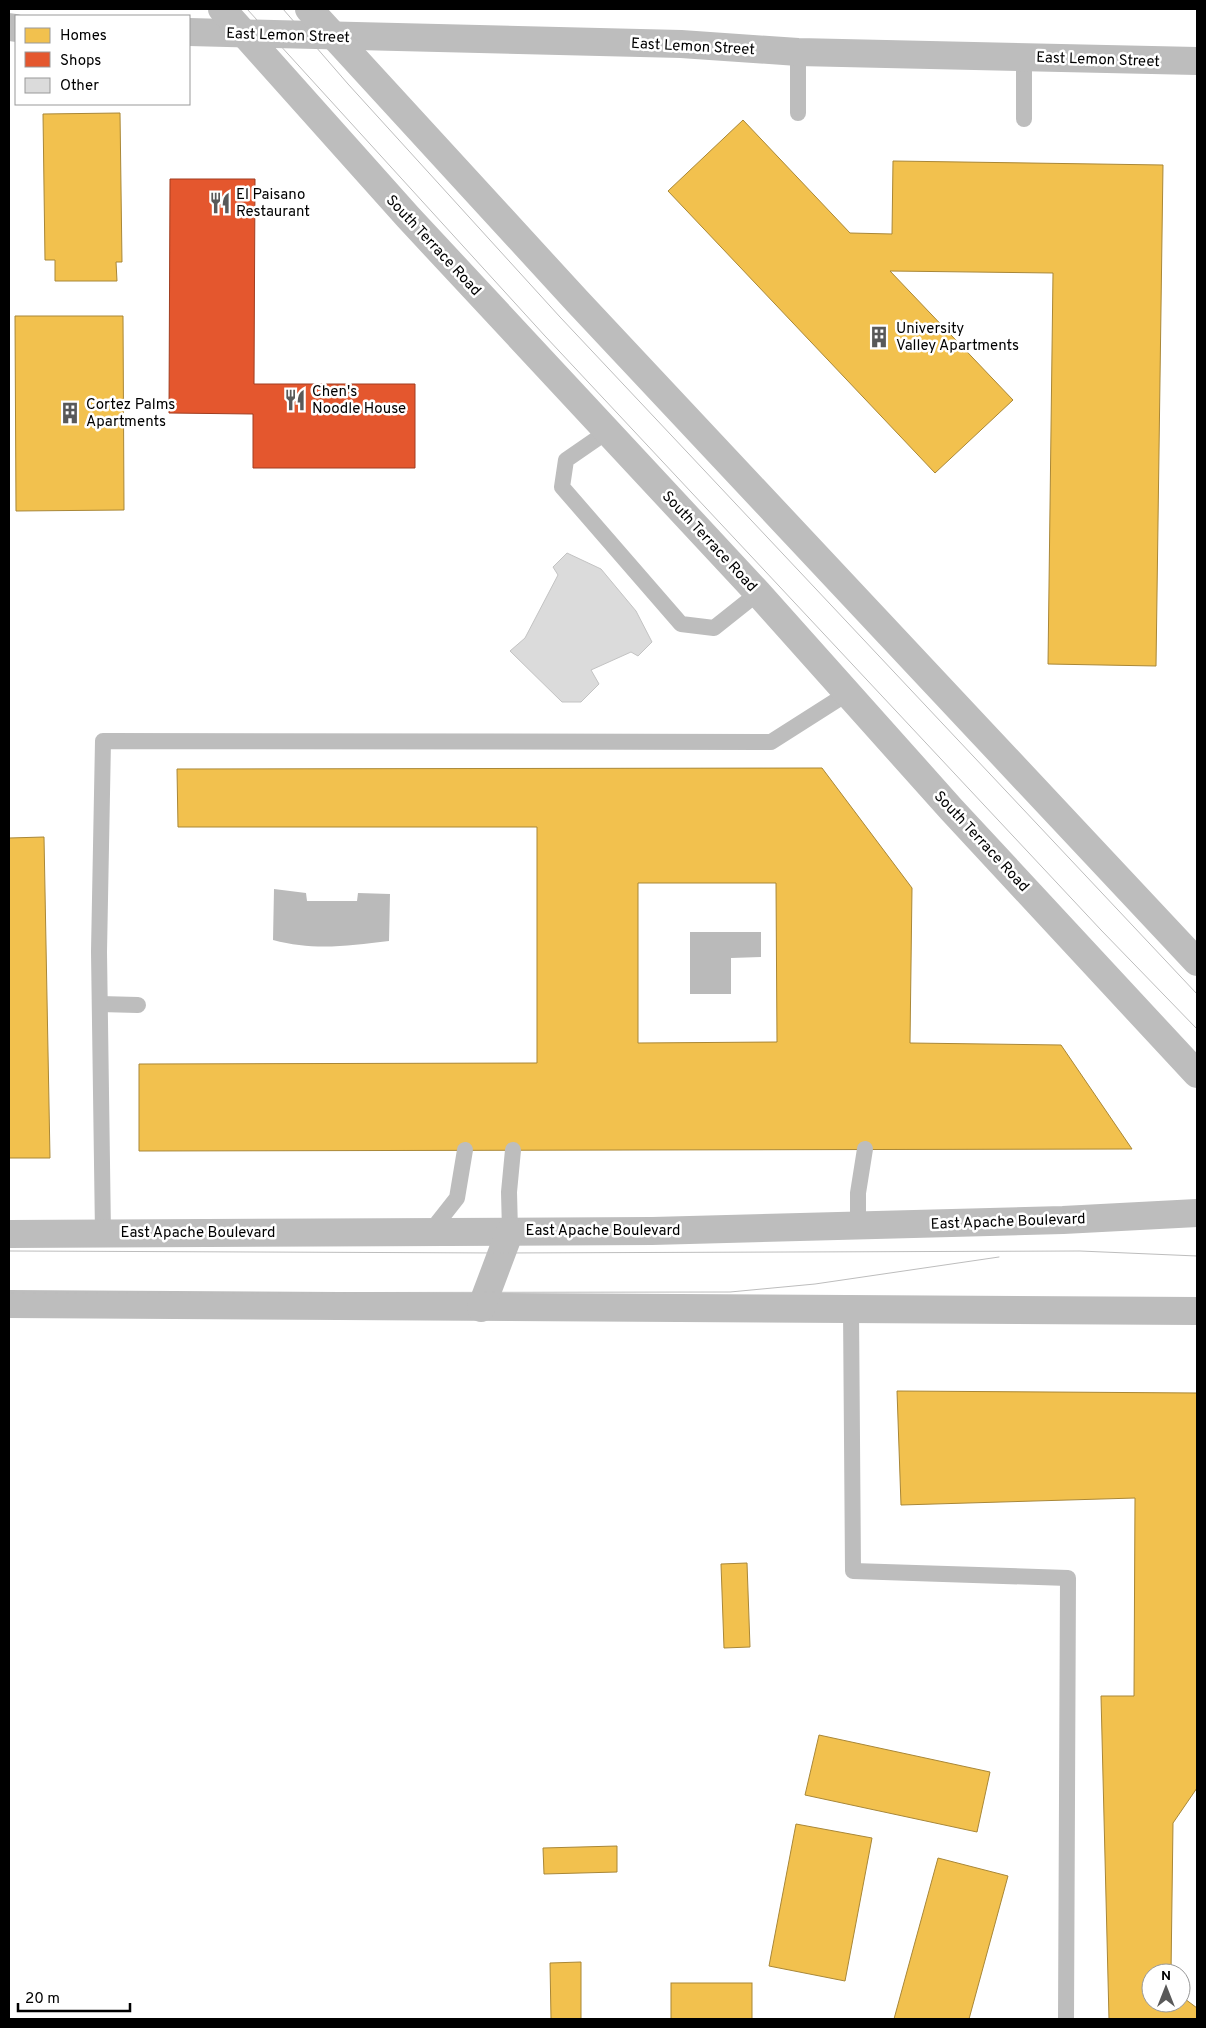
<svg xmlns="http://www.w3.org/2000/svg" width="1206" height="2028" font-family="Overpass,sans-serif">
  <rect width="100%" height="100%" fill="#fff"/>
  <!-- water -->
  <g fill="#bababa">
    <path d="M274,889L306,893L307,901H357L358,893L390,894L389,941C347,946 314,951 273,940Z"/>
    <polygon points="690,932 761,932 761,957 731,958 731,994 690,994"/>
  </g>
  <!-- homes -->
  <g fill="#f2c14e" stroke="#a98737" fill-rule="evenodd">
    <polygon points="120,113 122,262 116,262 117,281 55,281 55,260 45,260 43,114"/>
    <polygon points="743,120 850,233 892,234 893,161 1163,165 1156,666 1048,664 1053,273 890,271 1013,400 935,473 668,191"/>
    <polygon points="15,316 123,316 124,510 16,511"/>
    <path d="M822,768L912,888L910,1043L1061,1045L1132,1149L139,1151V1064L537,1063V827H178L177,769ZM638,883H776L777,1042L638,1043Z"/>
    <polygon points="44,837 50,1158 9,1158 9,838"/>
    <polygon points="897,1391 1197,1393 1197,1788 1173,1823 1171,1973 1151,1973 1151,2003 1181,2003 1181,1996 1197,2008 1197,2019 1109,2019 1101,1696 1134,1696 1135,1498 901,1505"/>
    <polygon points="747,1563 750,1647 724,1648 721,1564"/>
    <polygon points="819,1735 990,1772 977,1832 805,1795"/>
    <polygon points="796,1824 872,1838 845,1981 769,1966"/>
    <polygon points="617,1846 617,1872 544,1874 543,1848"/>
    <polygon points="938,1858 1008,1876 969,2019 894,2019"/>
    <polygon points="581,1962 581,2019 551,2019 550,1963"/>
    <rect x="671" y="1983" width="81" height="36"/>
  </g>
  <!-- shops -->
  <polygon fill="#e4572e" stroke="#a03d20" points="170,179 255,179 254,384 415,384 415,468 253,468 253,414 169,413"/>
  <!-- building -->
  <polygon fill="#dbdbdb" stroke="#c3c3c3" points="567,553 601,569 636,611 652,642 638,656 631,652 591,670 599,684 581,702 562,702 510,651 525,638 558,575 553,567"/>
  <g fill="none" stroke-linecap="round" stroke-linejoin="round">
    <!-- service -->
    <g stroke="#bdbdbd" stroke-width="16">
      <polyline points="798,113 798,52"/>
      <polyline points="1024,119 1024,57"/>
      <polyline points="608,431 566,460 562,487 681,624 714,628 758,593"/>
      <polyline points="100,1004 138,1005"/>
      <polyline points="858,1225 858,1193 865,1149"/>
      <polyline points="431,1231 457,1198 465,1150"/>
      <polyline points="510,1231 509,1192 513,1150"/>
      <polyline points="103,1233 99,952 103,741 771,742 848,693"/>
      <polyline points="851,1309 853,1571 1068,1578 1066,2019"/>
    </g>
    <!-- minor -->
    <g stroke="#bdbdbd" stroke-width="28">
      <polyline points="9,27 16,28"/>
      <polyline points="189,32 681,44 798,52 1197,61"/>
    </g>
    <!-- tertiary -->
    <g stroke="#bdbdbd" stroke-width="28">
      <polyline points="222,9 408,217 758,593 951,809 1197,1074"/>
      <polyline points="309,9 577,301 1197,962"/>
    </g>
    <!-- primary -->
    <g stroke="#bdbdbd" stroke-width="28">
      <polyline points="9,1234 652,1231 1063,1220 1197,1213"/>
      <polyline points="9,1304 1197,1311"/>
      <polyline points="481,1308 510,1231"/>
    </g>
    <!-- tram -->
    <g stroke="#bdbdbd" stroke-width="1">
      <polyline points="247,9 545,336 1101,930 1197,1029"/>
      <polyline points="283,9 348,84 560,317 1197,994"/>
      <polyline points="9,1251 502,1253 1080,1251 1197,1256"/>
      <polyline points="9,1293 730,1292 815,1284 999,1257"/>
    </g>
  </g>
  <!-- icons -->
  <defs>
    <g id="restaurant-bare" transform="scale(1.725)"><path d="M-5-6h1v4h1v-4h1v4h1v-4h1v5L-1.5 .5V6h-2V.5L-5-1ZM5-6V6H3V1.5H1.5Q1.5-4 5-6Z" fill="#595959" stroke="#fff" stroke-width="2.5" paint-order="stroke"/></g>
    <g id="building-bare" transform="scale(1.725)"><path d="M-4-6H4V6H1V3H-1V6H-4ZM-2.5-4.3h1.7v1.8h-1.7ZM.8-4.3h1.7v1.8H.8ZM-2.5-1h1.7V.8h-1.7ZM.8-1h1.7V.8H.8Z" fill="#595959" stroke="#fff" stroke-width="2.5" paint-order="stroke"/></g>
  </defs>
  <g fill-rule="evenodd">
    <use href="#restaurant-bare" x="220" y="203"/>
    <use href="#building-bare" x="879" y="337"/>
    <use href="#restaurant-bare" x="295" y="400"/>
    <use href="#building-bare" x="70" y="413"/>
  </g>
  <g text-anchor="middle" stroke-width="5" stroke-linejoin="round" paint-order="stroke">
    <!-- street labels -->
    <g font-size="15" fill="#000" stroke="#fff">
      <text transform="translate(288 35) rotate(2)" y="5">East Lemon Street</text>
      <text transform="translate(693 46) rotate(3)" y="5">East Lemon Street</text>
      <text transform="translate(1098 59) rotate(2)" y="5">East Lemon Street</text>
      <text transform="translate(434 245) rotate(47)" y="5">South Terrace Road</text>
      <text transform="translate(710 541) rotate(47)" y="5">South Terrace Road</text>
      <text transform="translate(982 841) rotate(47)" y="5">South Terrace Road</text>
      <text transform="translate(1008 1221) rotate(-2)" y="5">East Apache Boulevard</text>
      <text x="603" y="1235">East Apache Boulevard</text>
      <text x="198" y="1237">East Apache Boulevard</text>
    </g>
    <!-- poi labels -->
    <g font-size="15" fill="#000" stroke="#fff" text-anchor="start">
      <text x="236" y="199">El Paisano<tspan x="236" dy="17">Restaurant</tspan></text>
      <text x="896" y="333">University<tspan x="896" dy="17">Valley Apartments</tspan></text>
      <text x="312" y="396">Chen's<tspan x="312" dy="17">Noodle House</tspan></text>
      <text x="86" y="409">Cortez Palms<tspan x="86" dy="17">Apartments</tspan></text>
    </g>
  </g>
  <!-- border -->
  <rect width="1206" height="2028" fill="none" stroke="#000000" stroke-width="20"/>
  <!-- legend -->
  <rect x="15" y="15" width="175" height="90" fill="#ffffff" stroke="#999999"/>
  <rect x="25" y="28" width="25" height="15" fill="#f2c14e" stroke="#999999"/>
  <text x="60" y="40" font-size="15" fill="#000000">Homes</text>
  <rect x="25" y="52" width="25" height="15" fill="#e4572e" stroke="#999999"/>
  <text x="60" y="65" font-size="15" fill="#000000">Shops</text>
  <rect x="25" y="78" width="25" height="15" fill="#dbdbdb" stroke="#999999"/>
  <text x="60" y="90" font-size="15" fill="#000000">Other</text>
  <!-- north arrow -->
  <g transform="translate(1166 1988)"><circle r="24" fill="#ffffff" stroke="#999999"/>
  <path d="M0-4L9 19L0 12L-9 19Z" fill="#595959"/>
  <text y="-8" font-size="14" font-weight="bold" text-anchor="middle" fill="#000000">N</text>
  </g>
  <!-- scale -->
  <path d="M18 2003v8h112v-8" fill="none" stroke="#000000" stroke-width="2.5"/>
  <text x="25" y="2003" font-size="15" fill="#000000" stroke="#ffffff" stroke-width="4" paint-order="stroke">20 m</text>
</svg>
